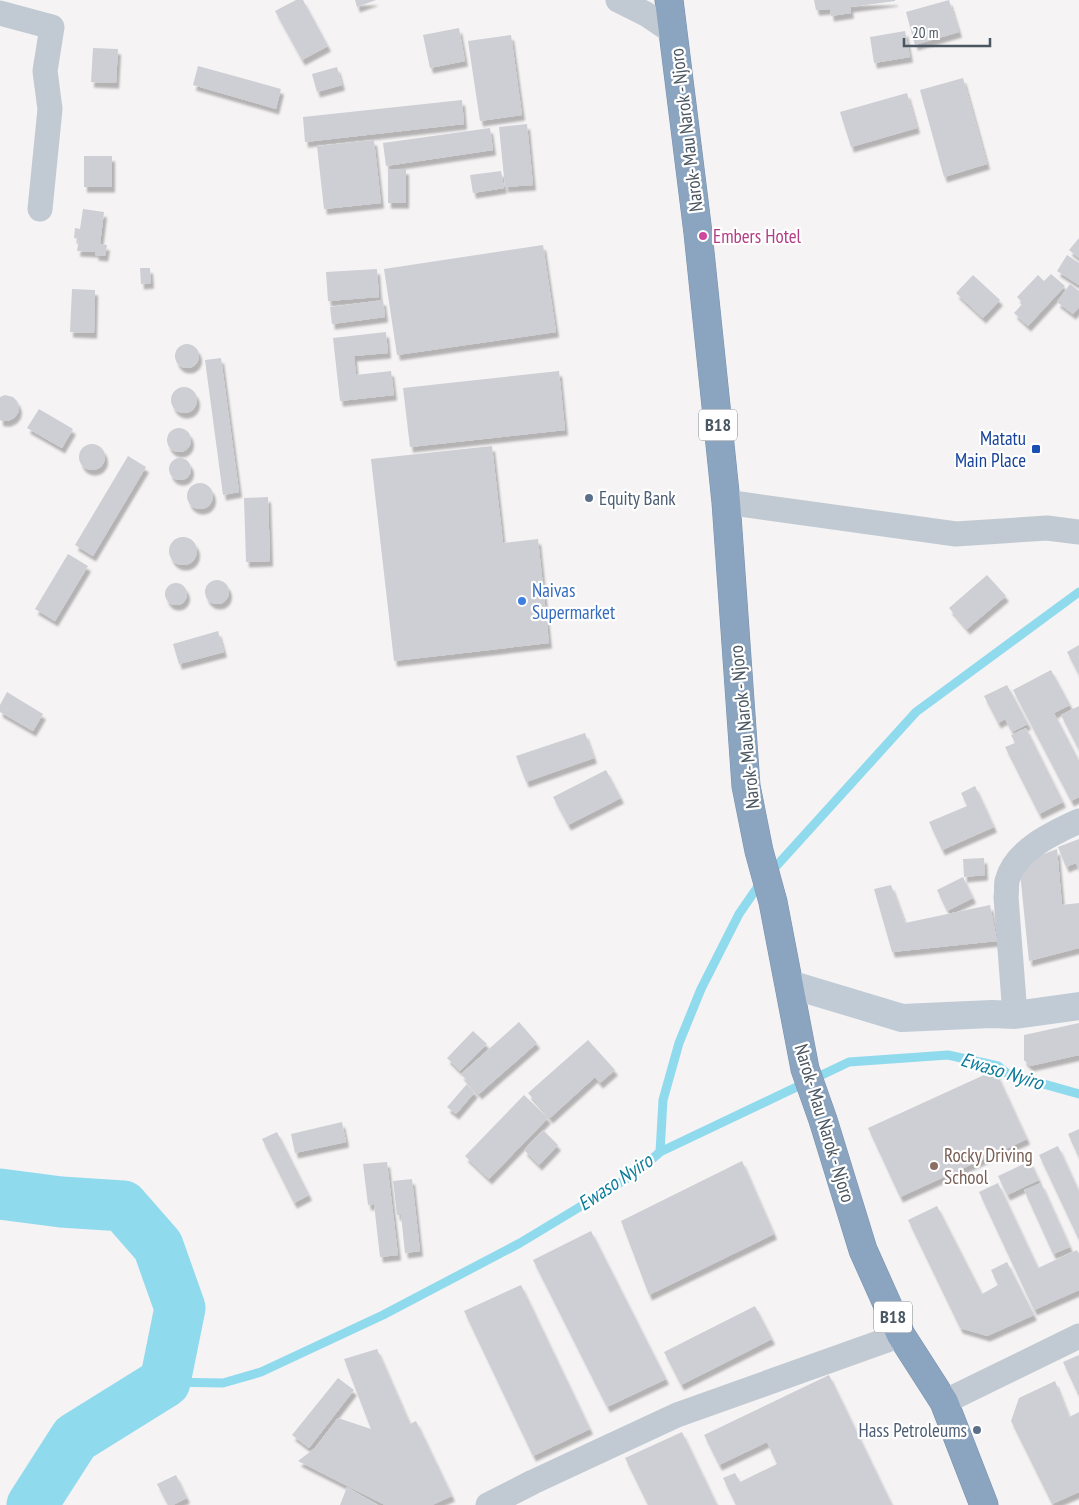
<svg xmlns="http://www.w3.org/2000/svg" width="1079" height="1505" font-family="'PT Sans Narrow',sans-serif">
  <defs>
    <filter id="shadow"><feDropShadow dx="3" dy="5.5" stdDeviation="1" flood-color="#0004"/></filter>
  </defs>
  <rect width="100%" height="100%" fill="#f5f3f3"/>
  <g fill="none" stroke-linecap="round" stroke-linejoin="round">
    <!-- stream -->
    <g stroke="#90daee" stroke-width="9">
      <polyline points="770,873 916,712 1079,592"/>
      <polyline points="660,1152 663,1100 679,1043 701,989 739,914 761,882"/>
      <polyline points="165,1382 223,1383 261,1372 383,1315 520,1243 636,1173 660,1152 849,1062 948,1055 998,1066 1008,1074 1079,1094"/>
    </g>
    <!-- river -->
    <polyline stroke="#90daee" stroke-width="51" points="0,1194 61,1202 123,1206 158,1246 180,1308 165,1382 75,1438 32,1505"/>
  </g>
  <!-- building -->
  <g fill="#cdcfd5" filter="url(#shadow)">
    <polygon points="296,0 303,0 328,46 302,60 275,11"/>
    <polygon points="355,0 376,0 357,7"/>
    <polygon points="814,0 895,0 895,1 850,7 851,13 831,16 830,9 816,10"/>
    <polygon points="949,0 959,32 915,45 906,12"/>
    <polygon points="459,28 465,61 430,68 423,35"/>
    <polygon points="905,31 910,57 874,63 870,37"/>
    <polygon points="511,35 522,115 480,121 468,41"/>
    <polygon points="93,48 118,49 116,83 91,82"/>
    <polygon points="198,66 281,89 276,109 193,85"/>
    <polygon points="337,67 342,85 317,92 312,74"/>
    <polygon points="963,78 987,164 944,177 920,90"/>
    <polygon points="907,93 917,128 851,147 840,112"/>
    <polygon points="462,100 464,124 305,142 303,117"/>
    <polygon points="527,124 533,185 505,187 499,127"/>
    <polygon points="490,128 493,150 386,166 383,143"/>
    <polygon points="374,140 381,203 324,209 317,146"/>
    <rect x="84" y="156" width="28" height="31"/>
    <rect x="388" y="169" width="18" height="34"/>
    <polygon points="501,171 504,188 473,193 470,175"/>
    <polygon points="83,209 104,212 100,244 107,245 105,256 95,255 96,252 77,251 79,239 74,238 75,228 80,229"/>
    <polygon points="1079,238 1079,258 1069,250"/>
    <polygon points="543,245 556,332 397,355 384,269"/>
    <polygon points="1067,255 1079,263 1079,285 1057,271"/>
    <polygon points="140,268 150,268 151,283 141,284"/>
    <polygon points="377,269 379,297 328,301 326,272"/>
    <polygon points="1051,274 1065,286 1028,326 1014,313 1023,303 1017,297 1038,275 1044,281"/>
    <polygon points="973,275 1000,300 983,318 956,293"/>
    <polygon points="1070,284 1079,291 1079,307 1073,314 1057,302"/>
    <polygon points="72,289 95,290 94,333 70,332"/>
    <polygon points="383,300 385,317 332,324 330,307"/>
    <polygon points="386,332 388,353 354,356 356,375 391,371 394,395 340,401 333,338"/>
    <circle cx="187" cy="356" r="12"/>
    <polygon points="221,358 239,492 223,495 205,360"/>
    <polygon points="559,371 565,430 410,447 403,388"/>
    <circle cx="184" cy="400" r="13"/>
    <polygon points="5,395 13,397 17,401 19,407 18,413 14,418 8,421 2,421 0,420 0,397"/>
    <polygon points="39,409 73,429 62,448 27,428"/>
    <circle cx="179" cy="440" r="12"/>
    <circle cx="92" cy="457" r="13"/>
    <polygon points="492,446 503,543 538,539 549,643 394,661 371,459"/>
    <polygon points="128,456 146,467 93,556 75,545"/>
    <circle cx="180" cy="469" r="11"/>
    <circle cx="200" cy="496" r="13"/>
    <polygon points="268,497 270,561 246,562 244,498"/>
    <circle cx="183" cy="551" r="14"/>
    <polygon points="68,554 88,566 55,621 35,609"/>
    <polygon points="987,575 1006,596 967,629 949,608"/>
    <circle cx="217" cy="592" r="12"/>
    <circle cx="176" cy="594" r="11"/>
    <polygon points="218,631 224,652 179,664 173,644"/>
    <polygon points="1079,645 1079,675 1067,652"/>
    <polygon points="1051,670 1070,705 1054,713 1079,761 1079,797 1071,801 1013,690"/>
    <polygon points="1007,685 1028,724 1012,732 1005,719 998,723 984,696"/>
    <polygon points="7,692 43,714 33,731 0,712 0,705"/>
    <polygon points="1079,706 1079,750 1061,715"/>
    <polygon points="1026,728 1063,802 1039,814 1005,747 1015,743 1011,735"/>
    <polygon points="585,733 594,758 526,782 516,756"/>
    <polygon points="606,770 621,798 568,825 553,797"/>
    <polygon points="975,786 994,827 942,850 929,822 967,806 961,793"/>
    <polygon points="1079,839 1079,871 1076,863 1066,867 1058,847"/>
    <polygon points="1057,849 1062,905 1079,903 1079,948 1029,961 1019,863"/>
    <polygon points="984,858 985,875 964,877 963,859"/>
    <polygon points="963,877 973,898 947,911 937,890"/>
    <polygon points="891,885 905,923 990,905 997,941 892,952 874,889"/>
    <polygon points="519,1022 537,1043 479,1094 461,1074"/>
    <polygon points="1079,1023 1079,1055 1030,1066 1024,1060 1024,1035"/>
    <polygon points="473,1031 487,1044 460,1071 447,1058"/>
    <polygon points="588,1040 615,1070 600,1083 595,1077 550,1118 528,1093"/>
    <polygon points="995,1070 1027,1139 900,1197 868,1128"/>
    <polygon points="467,1084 475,1092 456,1114 447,1107"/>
    <polygon points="524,1095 548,1118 489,1179 465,1156"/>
    <polygon points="342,1122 346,1142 295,1153 291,1134"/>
    <polygon points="1079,1129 1079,1158 1068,1134"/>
    <polygon points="543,1130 558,1145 539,1165 524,1150"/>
    <polygon points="277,1132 309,1195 294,1203 262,1139"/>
    <polygon points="1058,1146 1079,1192 1079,1240 1039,1155"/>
    <polygon points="742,1161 774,1234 649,1295 621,1221"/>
    <polygon points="1030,1161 1039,1180 1007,1195 998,1176"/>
    <polygon points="387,1162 398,1255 380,1257 374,1204 368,1205 363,1164"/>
    <polygon points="412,1179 420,1251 405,1253 401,1215 397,1215 393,1181"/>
    <polygon points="998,1183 1038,1268 1077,1250 1079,1254 1079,1290 1034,1310 979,1192"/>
    <polygon points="1041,1183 1070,1247 1053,1254 1024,1190"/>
    <polygon points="937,1206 982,1294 998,1285 991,1270 1007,1262 1034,1315 987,1336 960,1328 908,1220"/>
    <polygon points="591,1231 666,1379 607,1407 533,1260"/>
    <polygon points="521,1285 590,1429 533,1456 464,1311"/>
    <polygon points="755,1306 772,1339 681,1385 664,1352"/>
    <polygon points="377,1349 410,1424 416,1421 452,1496 432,1505 385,1505 298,1461 315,1448 338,1418 371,1429 344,1359"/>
    <polygon points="1079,1355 1079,1391 1077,1392 1063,1362"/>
    <polygon points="829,1375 892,1505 736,1505 723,1478 735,1473 740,1482 777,1464 767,1442 719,1465 704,1435"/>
    <polygon points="338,1378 354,1390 309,1448 292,1435"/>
    <polygon points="1055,1381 1069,1417 1079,1412 1079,1492 1052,1504 1011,1421 1019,1398"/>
    <polygon points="682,1432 717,1505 648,1505 625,1458"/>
    <polygon points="176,1475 187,1498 173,1505 168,1505 157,1484"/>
    <polygon points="347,1487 377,1505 340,1505"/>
  </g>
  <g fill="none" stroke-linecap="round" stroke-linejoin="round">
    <!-- highway casing -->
    <g stroke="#7690ad" stroke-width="29">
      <polyline id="highway" points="669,0 698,233 726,502 746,786 759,851 773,902 805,1069 823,1120 863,1250 901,1335 944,1402 984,1505"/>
    </g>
    <!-- street -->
    <g stroke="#c1cad2" stroke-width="25">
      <polyline points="618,0 646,14 674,33"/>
      <polyline points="0,13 52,27 45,71 50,109 40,209"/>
      <polyline points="726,502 956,534 1047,528 1079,532"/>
      <path d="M1015,1015L1006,897C1007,892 1006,886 1007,881C1015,850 1053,833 1079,821"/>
      <polyline points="944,1402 1079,1336"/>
      <polyline points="488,1505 533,1482 677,1415 901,1335"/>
    </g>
    <!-- secondary -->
    <polyline stroke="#c1cbd6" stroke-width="28" points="789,984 902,1018 992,1014 1015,1015 1079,1006"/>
    <!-- highway -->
    <use href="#highway" stroke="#8ba5c1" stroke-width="28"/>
  </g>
  <!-- markers -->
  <circle fill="#d1479c" stroke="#fff" stroke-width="2" cx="703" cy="236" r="5"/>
  <rect fill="#1a4fb4" stroke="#fff" stroke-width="2" x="1031" y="444" width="10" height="10" rx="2.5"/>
  <g fill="#5c6f8a" stroke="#fff" stroke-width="2">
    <circle cx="589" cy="498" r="5"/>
    <circle cx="977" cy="1430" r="5"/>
  </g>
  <circle fill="#3f7fe0" stroke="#fff" stroke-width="2" cx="522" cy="601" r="5"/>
  <circle fill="#8d6e63" stroke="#fff" stroke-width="2" cx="934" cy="1166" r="5"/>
  <g text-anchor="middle" stroke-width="4.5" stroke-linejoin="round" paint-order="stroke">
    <!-- shield labels -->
    <g fill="#fff" stroke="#808990" stroke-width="1">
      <rect x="699" y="409.5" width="38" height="31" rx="4"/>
      <rect x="874" y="1301.5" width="38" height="31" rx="4"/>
    </g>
    <g font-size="18" font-weight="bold" fill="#4a5661">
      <text x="718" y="431">B18</text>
      <text x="893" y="1323">B18</text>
    </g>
    <!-- street labels -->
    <g font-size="19" fill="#4a5661" stroke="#fff">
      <text transform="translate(686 130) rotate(-97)" y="7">Narok- Mau Narok - Njoro</text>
      <text transform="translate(744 727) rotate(-96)" y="7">Narok- Mau Narok - Njoro</text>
      <text transform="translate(825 1123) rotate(73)" y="7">Narok- Mau Narok - Njoro</text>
    </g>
    <!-- hotel labels -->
    <g font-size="19" fill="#b23c85" stroke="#fff" text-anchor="start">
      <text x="713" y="243">Embers Hotel</text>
    </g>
    <!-- transit labels -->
    <g font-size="19" fill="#164399" stroke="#fff" text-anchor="end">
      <text x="1026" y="445">Matatu<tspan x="1026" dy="22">Main Place</tspan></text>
    </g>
    <!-- service labels -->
    <g font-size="19" fill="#4e5e75" stroke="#fff" text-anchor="start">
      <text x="599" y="505">Equity Bank</text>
      <text x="967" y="1437" text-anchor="end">Hass Petroleums</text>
    </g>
    <!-- shop labels -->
    <g font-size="19" fill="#366cbe" stroke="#fff" text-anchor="start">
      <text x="532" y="597">Naivas<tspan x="532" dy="22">Supermarket</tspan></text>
    </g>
    <!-- education labels -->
    <g font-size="19" fill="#785e54" stroke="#fff" text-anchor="start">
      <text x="944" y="1162">Rocky Driving<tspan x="944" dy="22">School</tspan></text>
    </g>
    <!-- water labels -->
    <g font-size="20" font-style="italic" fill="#0c7c9b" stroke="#fff">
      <text transform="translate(1002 1071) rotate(17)" y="7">Ewaso Nyiro</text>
      <text transform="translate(615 1182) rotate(-34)" y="7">Ewaso Nyiro</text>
    </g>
  </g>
  <!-- scale -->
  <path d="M904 38v8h86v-8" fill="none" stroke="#4a5661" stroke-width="2.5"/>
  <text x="912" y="38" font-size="15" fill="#4a5661" stroke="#ffffff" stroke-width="4" paint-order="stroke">20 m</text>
</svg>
